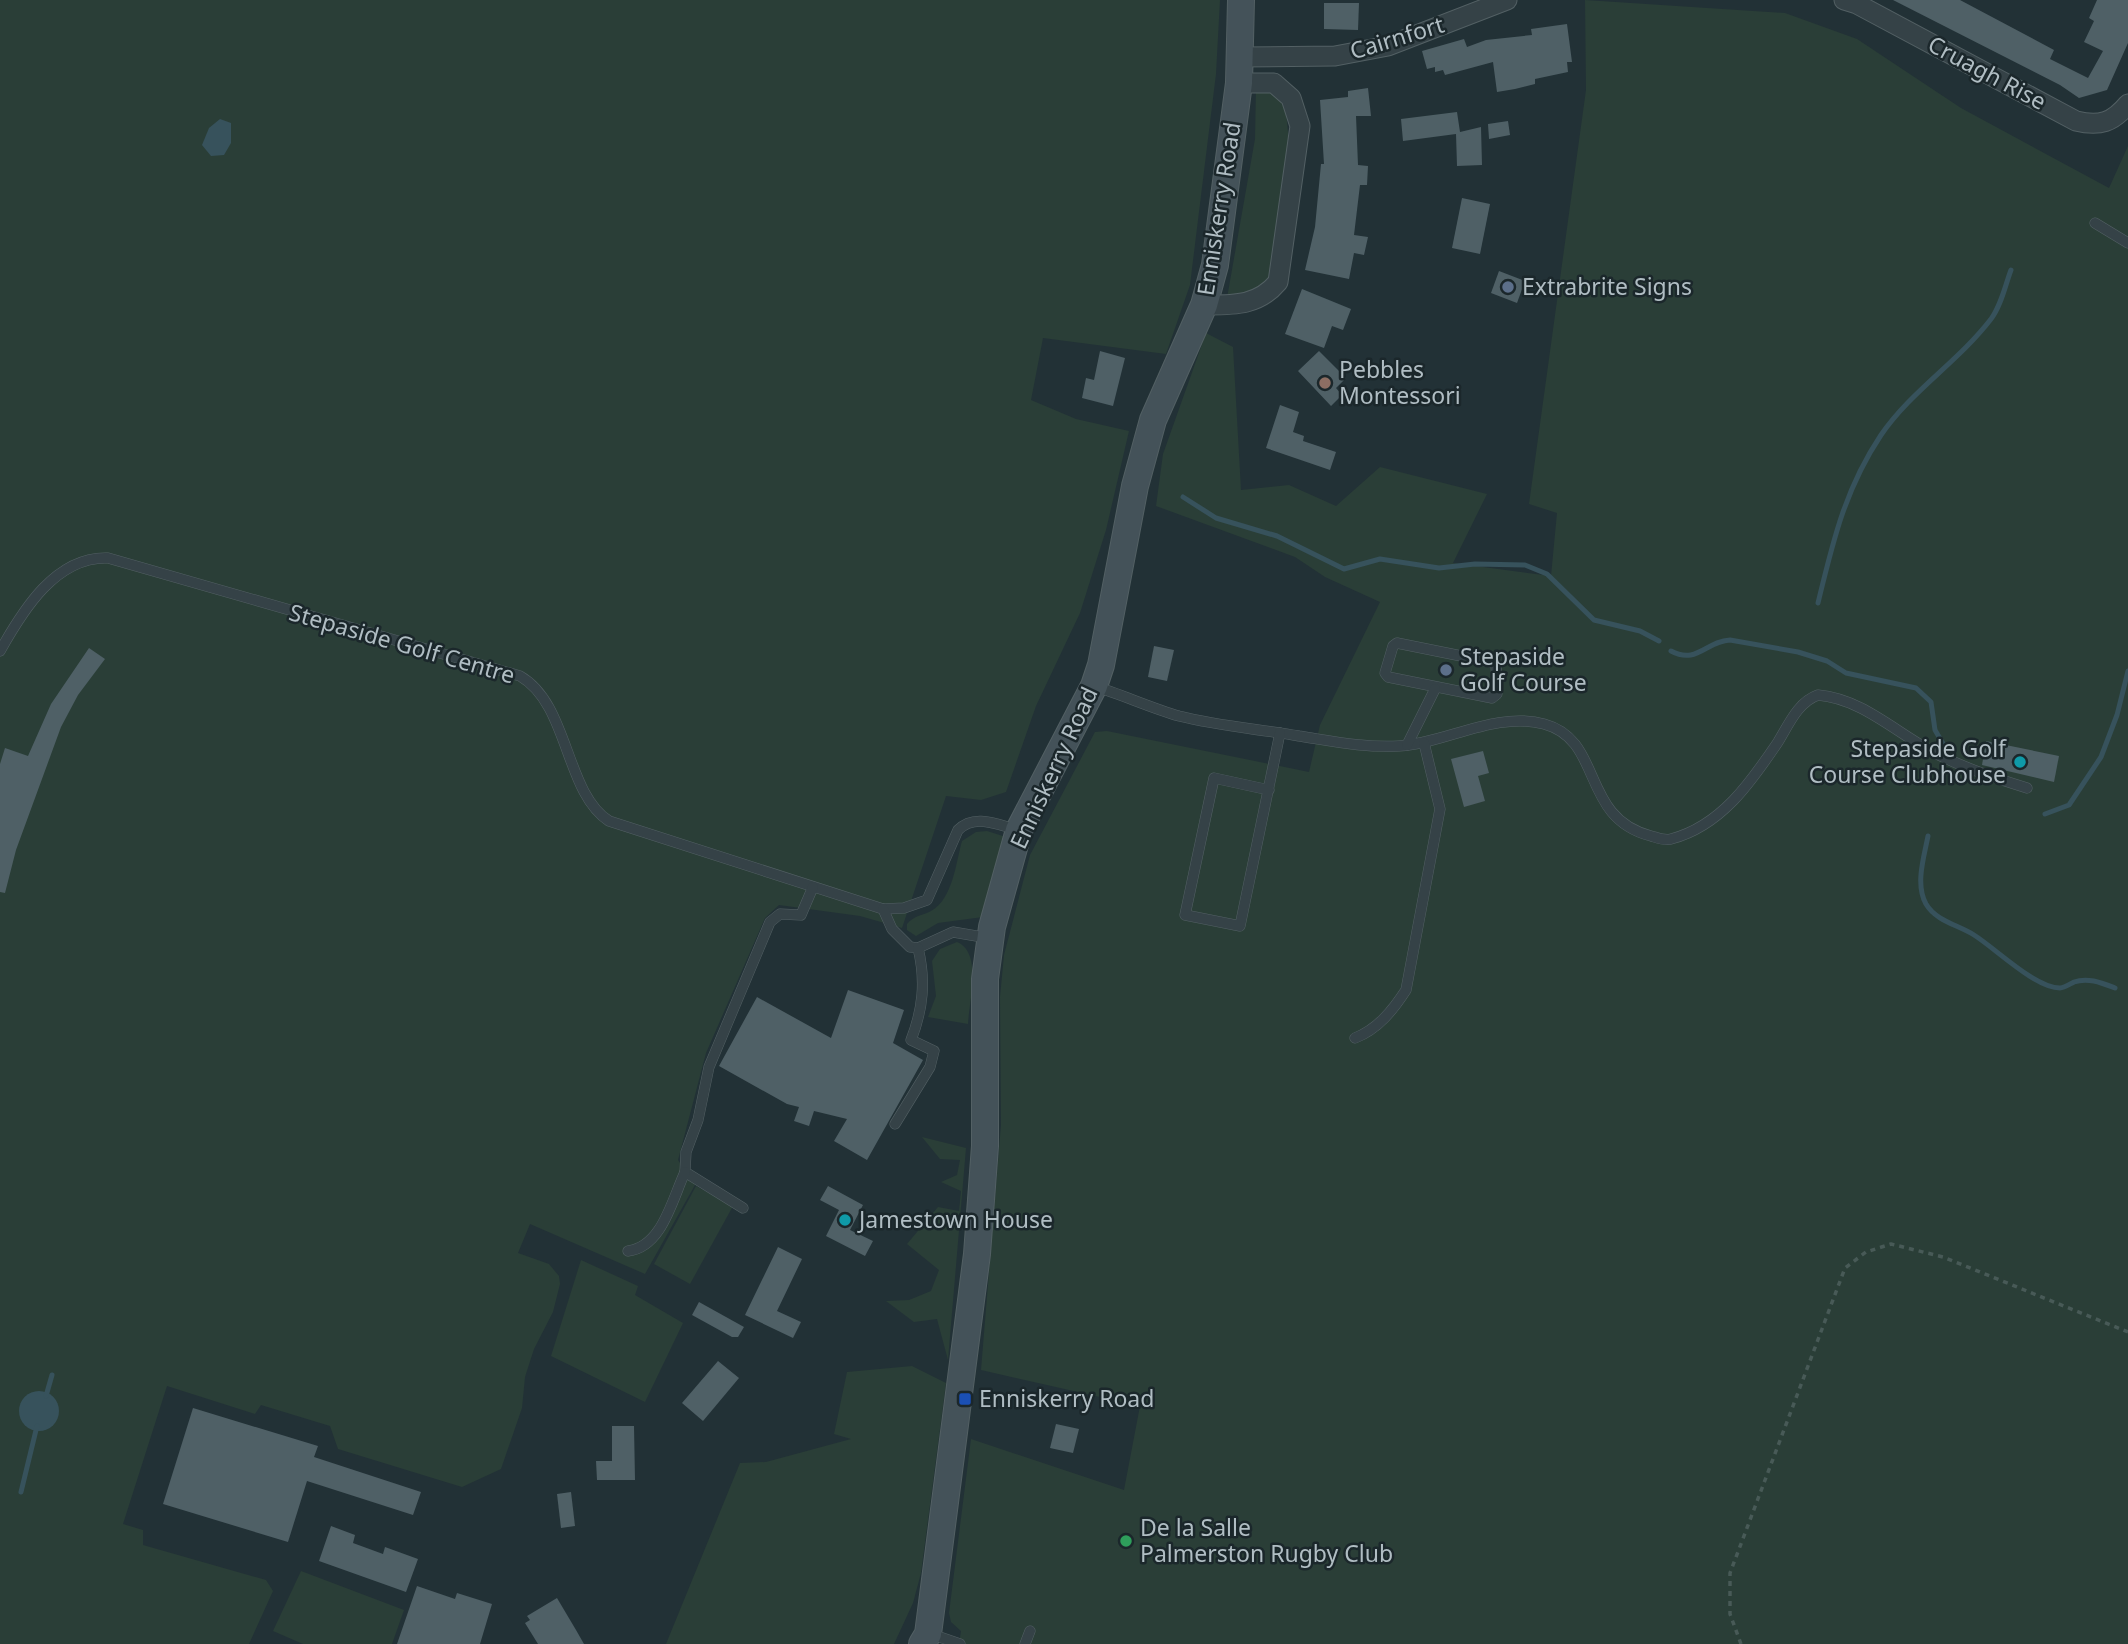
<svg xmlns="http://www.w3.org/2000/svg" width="2128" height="1644" font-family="'Noto Sans',sans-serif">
  <rect width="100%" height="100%" fill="#223136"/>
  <!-- green -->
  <g fill="#2a3e37">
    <polygon points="0,0 1220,0 1216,74 1190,285 1166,354 1043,338 1031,400 1076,419 1129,431 1106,530 1080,613 1036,706 1006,792 981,800 946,796 902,928 860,916 779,905 765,918 706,1053 678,1160 695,1185 645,1274 530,1224 518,1253 549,1264 559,1276 560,1284 553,1312 534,1349 525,1377 522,1408 501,1469 462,1487 338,1449 330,1426 261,1405 255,1414 167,1386 123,1524 143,1530 143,1545 266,1580 273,1591 249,1644 0,1644"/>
    <polygon points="1585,0 1785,13 1857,39 1961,108 2109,188 2128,146 2128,1644 959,1644 961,1631 951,1622 949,1613 971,1439 1124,1490 1140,1406 981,1370 1001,1125 1000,997 1004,955 1030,855 1095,732 1107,731 1309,772 1320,725 1380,602 1325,577 1295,557 1156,506 1163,454 1206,333 1233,347 1241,490 1289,485 1336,506 1380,467 1487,494 1453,563 1551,576 1557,513 1529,504 1586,90"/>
    <polygon points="1256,87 1275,92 1286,111 1289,143 1275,269 1259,294 1227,298 1255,139"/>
    <path d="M987,831L1006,837L983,917L938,923L916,936L907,930V924C915,915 921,916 931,911C953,899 956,862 962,841L976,832Z"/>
    <path d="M957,942C983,953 969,1001 968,1024L928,1017L936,996L932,961L940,949Z"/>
    <polygon points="922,1137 966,1148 948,1360 937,1319 914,1322 886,1301 909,1300 931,1291 939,1270 907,1244 938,1207 959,1211 961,1191 941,1182 957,1175 960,1160 940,1159"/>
    <polygon points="696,1186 733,1206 690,1284 654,1264"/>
    <polygon points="581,1260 638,1286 635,1295 683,1323 645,1402 551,1356"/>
    <polygon points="912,1366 946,1383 921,1573 913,1603 894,1644 666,1644 740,1463 766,1462 851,1439 834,1434 847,1372"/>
    <polygon points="301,1571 404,1610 392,1644 303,1644 273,1631"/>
  </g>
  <!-- water -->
  <g fill="#37525c">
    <polygon points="220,119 231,123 231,143 224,155 211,156 202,145 209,128"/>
    <circle cx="39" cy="1411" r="20"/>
  </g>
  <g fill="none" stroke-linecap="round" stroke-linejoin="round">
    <!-- stream -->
    <g stroke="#37525c" stroke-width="5">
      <polyline points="1183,497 1216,518 1277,536 1344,569 1380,559 1439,568 1475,564 1525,565 1547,574 1594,620 1640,631 1659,641"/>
      <path d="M1818,603C1833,541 1845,489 1881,435C1911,391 1958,362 1991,319C2001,306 2005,286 2011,270"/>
      <path d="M1671,651C1697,665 1706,641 1730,640L1798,652L1827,661L1846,673L1916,688L1931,702L1935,730L1945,747"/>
      <polyline points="2045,814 2069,805 2101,757 2117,715 2128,671"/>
      <path d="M1928,836C1924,857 1915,884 1926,904C1936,921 1958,925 1974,935C1995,948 2035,988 2060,988C2064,988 2070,984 2074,982C2088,977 2102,983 2115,988"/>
      <polyline points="46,1396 52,1375"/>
      <polyline points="21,1492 37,1426"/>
    </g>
  </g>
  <!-- building -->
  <g fill="#4f6066">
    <polygon points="1893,0 1960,0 2054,50 2050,59 2088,78 2103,51 2084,42 2094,21 2089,18 2097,0 2128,0 2128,43 2107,90 2079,98 2060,85"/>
    <polygon points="1324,3 1359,3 1358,30 1324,29"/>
    <polygon points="1567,24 1572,62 1567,62 1568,72 1535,79 1535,84 1515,89 1497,92 1493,62 1445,75 1443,70 1435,72 1435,67 1427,69 1422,51 1464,39 1467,47 1486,40 1532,35 1531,29"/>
    <polygon points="1368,88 1371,116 1356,116 1358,165 1368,166 1367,185 1360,185 1354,235 1368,237 1364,255 1354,253 1349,279 1305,270 1315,227 1321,164 1324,164 1320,100 1348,97 1348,91"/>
    <polygon points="1457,112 1460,132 1481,127 1482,165 1457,166 1456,134 1403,141 1401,119"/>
    <polygon points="1508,121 1510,135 1489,139 1488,124"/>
    <polygon points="1462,198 1490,204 1480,254 1452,248"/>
    <polygon points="1499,271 1525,281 1517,303 1491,293"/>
    <polygon points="1302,289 1351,309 1343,330 1332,326 1324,348 1285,334"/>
    <polygon points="1100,351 1125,358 1113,406 1082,398 1086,378 1094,380"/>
    <polygon points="1319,351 1346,378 1336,388 1342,395 1331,406 1298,371"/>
    <polygon points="1280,405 1299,412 1293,432 1304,436 1303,441 1336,452 1330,470 1266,448"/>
    <polygon points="1154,646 1174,650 1167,681 1148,677"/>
    <polygon points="89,648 105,659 78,695 61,727 16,850 5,893 0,892 0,764 5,748 28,756 51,704"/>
    <polygon points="1986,741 2059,756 2054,782 1982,765"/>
    <polygon points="1483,751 1489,773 1478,776 1485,801 1464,807 1451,759"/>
    <polygon points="848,990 904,1010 893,1043 923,1060 867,1160 834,1141 847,1119 814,1111 809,1126 794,1121 799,1107 787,1104 719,1066 757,997 831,1038"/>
    <polygon points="828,1186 863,1205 850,1230 873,1241 865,1256 826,1236 839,1210 820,1200"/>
    <polygon points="778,1247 802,1259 777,1311 801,1322 793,1338 745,1315"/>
    <polygon points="699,1302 744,1327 738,1337 732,1337 692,1315"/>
    <polygon points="718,1361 739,1378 703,1421 682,1403"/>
    <polygon points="193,1408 318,1446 314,1457 421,1492 413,1515 307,1481 288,1542 163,1504"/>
    <polygon points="1056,1424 1079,1429 1073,1453 1050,1448"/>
    <polygon points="612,1426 634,1426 635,1480 597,1480 596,1461 612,1461"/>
    <polygon points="571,1492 575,1526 561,1528 557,1494"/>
    <polygon points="331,1526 355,1535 353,1543 383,1554 385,1547 418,1559 406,1592 319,1561"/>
    <polygon points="417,1586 455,1599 457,1593 492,1604 480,1644 397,1644"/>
    <polygon points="557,1598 576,1630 584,1644 538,1644 525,1623 530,1620 527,1616"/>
  </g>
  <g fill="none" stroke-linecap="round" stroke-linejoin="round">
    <!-- service casing -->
    <g stroke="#536064" stroke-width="11">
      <g id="service">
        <polyline points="2095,223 2128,243"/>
        <polygon points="1397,643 1496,663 1497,694 1492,698 1388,677 1385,673 1393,646"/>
        <path d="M0,651C23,610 56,556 108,558L520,676C569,704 565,793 609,821L883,909L904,908L927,900L958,830C975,813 998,825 1018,830"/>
        <path d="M1094,686C1123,695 1151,708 1179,716C1218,726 1259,729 1299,736C1332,741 1365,748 1399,746C1446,743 1496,711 1544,724C1604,740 1580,818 1651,836C1658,838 1665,841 1671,839C1721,826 1751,782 1778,742C1789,724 1798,702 1818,695C1863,699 1896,733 1935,753C1964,768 1995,778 2027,788"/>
        <polyline points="1407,745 1435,689"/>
        <polyline points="1269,790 1214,778 1185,915 1240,926 1280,733"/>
        <polyline points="883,909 892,929 910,947 918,948 953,932 988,938"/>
        <path d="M1355,1038C1378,1029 1393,1010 1406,990L1440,809L1424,743"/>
        <path d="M895,1124L930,1067L934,1051L911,1040C923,1009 926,981 918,948"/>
        <polyline points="743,1208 685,1172 686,1152 698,1120 709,1067 770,922 780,914 801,915 813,887"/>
        <path d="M628,1251C662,1247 672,1200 685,1172"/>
        <polyline points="931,1634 960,1644"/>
        <polyline points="1025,1644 1030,1631"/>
      </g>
    </g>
    <!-- minor casing -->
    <g stroke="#536064" stroke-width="21">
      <g id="minor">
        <path d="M1844,0L1857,4L2076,121C2100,127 2113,122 2128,104"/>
        <polyline points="1240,57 1335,56 1388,46 1507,0"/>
        <path d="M1204,305C1234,305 1258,306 1278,282L1300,126L1291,98L1274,83H1239"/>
      </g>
    </g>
    <!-- secondary casing -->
    <g stroke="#536064" stroke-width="28">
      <polyline id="secondary" points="922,1644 928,1634 977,1254 985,1146 985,979 992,927 1019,830 1094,686 1101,665 1135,486 1153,420 1204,305 1215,265 1239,83 1241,0"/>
    </g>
    <!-- path -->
    <polyline stroke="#485a57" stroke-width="3.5" stroke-dasharray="5 5" stroke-linecap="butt" points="1741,1644 1730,1614 1730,1573 1845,1268 1866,1252 1891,1244 1943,1257 2128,1332"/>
    <!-- service -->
    <use href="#service" stroke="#354247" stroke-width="10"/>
    <!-- minor -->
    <use href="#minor" stroke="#354247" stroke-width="19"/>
    <!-- secondary -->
    <use href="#secondary" stroke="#445259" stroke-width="26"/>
  </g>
  <!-- markers -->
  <g fill="#5c6f8a" stroke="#1b272b" stroke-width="2.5">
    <circle cx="1508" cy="287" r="7"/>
    <circle cx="1446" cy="670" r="7"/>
  </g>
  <circle fill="#8d6e63" stroke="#1b272b" stroke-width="2.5" cx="1325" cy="383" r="7"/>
  <g fill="#0f9aa8" stroke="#1b272b" stroke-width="2.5">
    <circle cx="2020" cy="762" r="7"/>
    <circle cx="845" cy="1220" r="7"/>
  </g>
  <rect fill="#1a4fb4" stroke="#1b272b" stroke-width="2.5" x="958" y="1392" width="14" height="14" rx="3.5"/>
  <circle fill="#2e9e5b" stroke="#1b272b" stroke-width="2.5" cx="1126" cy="1541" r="7"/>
  <g text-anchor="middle" stroke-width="5" stroke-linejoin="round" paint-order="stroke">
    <!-- street labels -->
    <g font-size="23" fill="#b0bdc3" stroke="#1b272b">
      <text transform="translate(1397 38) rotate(-17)" y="8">Cairnfort</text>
      <text transform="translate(1987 73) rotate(28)" y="8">Cruagh Rise</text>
      <text transform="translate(1219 209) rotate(-81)" y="8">Enniskerry Road</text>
      <text transform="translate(402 644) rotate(16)" y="8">Stepaside Golf Centre</text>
      <text transform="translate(1054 768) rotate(-65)" y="8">Enniskerry Road</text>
    </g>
    <!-- poi labels -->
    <g font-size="23" fill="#b0bdc3" stroke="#1b272b" text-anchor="start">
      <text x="1522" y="295">Extrabrite Signs</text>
      <text x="1339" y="378">Pebbles<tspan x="1339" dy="26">Montessori</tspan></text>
      <text x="1460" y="665">Stepaside<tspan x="1460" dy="26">Golf Course</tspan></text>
      <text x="2006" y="757" text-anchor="end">Stepaside Golf<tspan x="2006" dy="26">Course Clubhouse</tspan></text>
      <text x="859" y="1228">Jamestown House</text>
      <text x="979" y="1407">Enniskerry Road</text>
      <text x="1140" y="1536">De la Salle<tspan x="1140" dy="26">Palmerston Rugby Club</tspan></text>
    </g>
  </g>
</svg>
